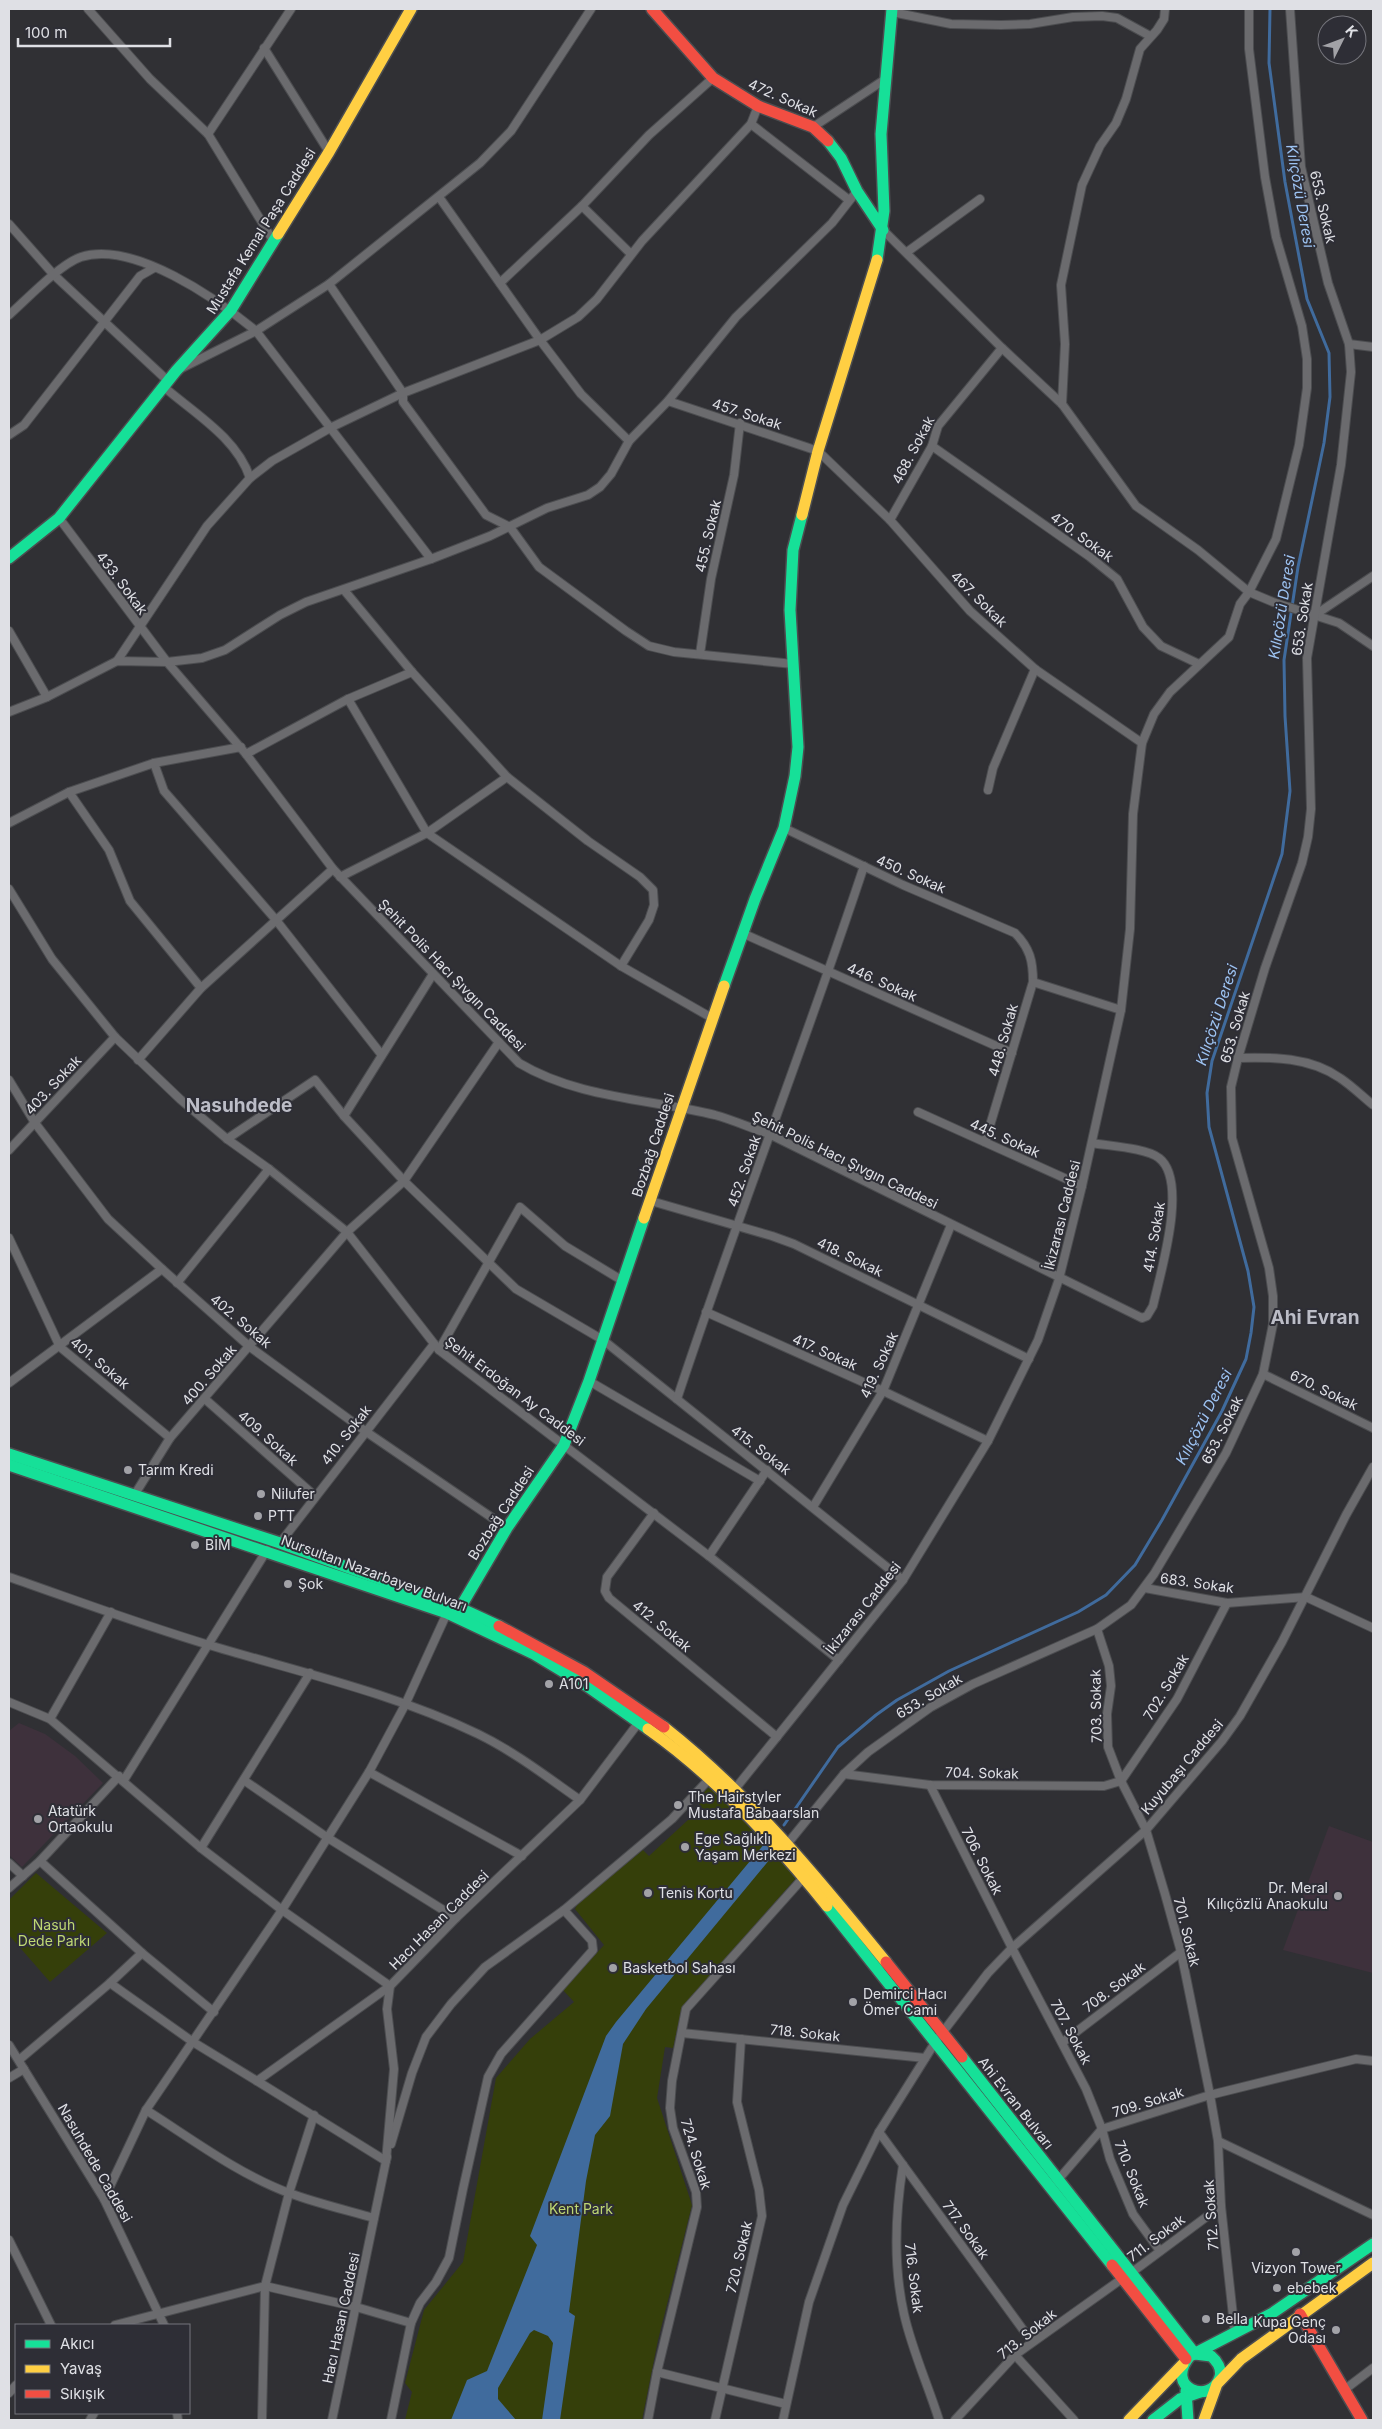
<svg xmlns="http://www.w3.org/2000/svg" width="1382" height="2429" font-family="Inter,sans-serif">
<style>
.education{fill:#3e313c}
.green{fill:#353f0a}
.water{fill:#406b9d}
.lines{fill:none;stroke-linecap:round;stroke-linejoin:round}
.stream{stroke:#406b9d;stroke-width:3}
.street-casing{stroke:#4c4d50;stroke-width:10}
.fast-casing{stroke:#4c4d50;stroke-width:14}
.slow-casing{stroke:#4c4d50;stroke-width:14}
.jam-casing{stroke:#4c4d50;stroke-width:14}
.street{stroke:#6b6b6e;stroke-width:8}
.fast{stroke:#16e098;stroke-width:11}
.slow{stroke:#ffcf43;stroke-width:11}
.jam{stroke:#f24e42;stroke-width:11}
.poi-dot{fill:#a2a2a7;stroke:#2e2e36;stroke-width:2}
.labels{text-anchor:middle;stroke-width:4;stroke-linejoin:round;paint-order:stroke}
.street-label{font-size:14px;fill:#dfe0e5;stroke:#2e2e36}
.poi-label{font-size:14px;fill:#dfe0e5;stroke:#2e2e36;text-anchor:start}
.park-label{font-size:14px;fill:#bfd873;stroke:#2e2e36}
.water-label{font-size:15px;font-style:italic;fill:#9dc3f2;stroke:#2e2e36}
.district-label{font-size:19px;font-weight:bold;fill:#bcbdc7;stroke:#2e2e36}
</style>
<rect width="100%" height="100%" fill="#303034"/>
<!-- education -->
<g class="education">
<path d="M19 1723 45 1734 75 1756 103 1783 22 1867 9 1855V1731Z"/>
<path d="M1329 1826 1373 1842V1973L1283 1950Z"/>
</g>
<!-- green -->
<g class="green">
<path d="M708 1788H711L798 1876 682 2008 673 2048 665 2047 657 2098 692 2205 658 2340 642 2420H405L412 2392 405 2383 424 2310 463 2262 496 2078 530 2039 574 2002 563 1990 604 1945 575 1909 578 1903 643 1850 649 1856 702 1807 696 1801Z"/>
<path d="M36 1873 107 1933 50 1982 9 1935V1900Z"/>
</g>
<!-- water -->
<path class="water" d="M765 1843 775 1853 646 2009 623 2044 610 2116 595 2135 586 2181 569 2312 575 2316 560 2420H542L553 2343 548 2336 534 2330 530 2333 498 2388V2399L516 2420H451L467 2380 487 2371 537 2245 530 2236 606 2036 616 2022Z"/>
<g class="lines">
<!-- stream -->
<path class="stream" d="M784 1825 838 1747 876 1715 897 1700 949 1671 1078 1612 1106 1595 1135 1565 1162 1520 1222 1411 1246 1359 1251 1333 1254 1307 1248 1271 1209 1127 1207 1093 1212 1061 1282 854 1290 791 1285 716 1284 660 1298 567 1324 443 1330 397 1329 353 1307 299 1285 182 1269 63 1270 9"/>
<!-- street casing -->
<g class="street-casing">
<g id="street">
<path d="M88 9 150 79 208 134 274 242"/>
<path d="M892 12 951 24 1001 25 1030 24 1073 17 1102 16 1117 18 1150 36"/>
<path d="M264 48 329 152"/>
<path d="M751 124 849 200"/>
<path d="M813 127 884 80"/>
<path d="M208 134 291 9"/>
<path d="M439 197 540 340 581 394 629 441"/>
<path d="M582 206 631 254"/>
<path d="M9 224 54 275 168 381"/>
<path d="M883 230 1002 348 1062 404 1136 506 1198 550 1249 592 1273 602 1339 623 1373 646"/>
<path d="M907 252 980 199"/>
<path d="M500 283 582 206 649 135 713 78"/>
<path d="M329 284 403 393V402L486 515 510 527 539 567 626 631 649 646 674 652 793 664"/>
<path d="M9 315C26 300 60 264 81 257 133 240 217 299 256 331L431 559"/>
<path d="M1349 344 1373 347"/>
<path d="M180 369 256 331 329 284 480 163 511 131 591 9"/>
<path d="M164 387C194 413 237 438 250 478"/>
<path d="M668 401 818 451 890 520 970 611 1035 669 1142 743"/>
<path d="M1062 404 1065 344 1061 285 1082 185 1100 146 1116 123 1126 99 1140 49 1157 30 1164 19 1165 9"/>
<path d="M9 435 24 425 140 276 154 268"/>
<path d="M932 446 1090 557 1117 579 1143 627 1161 646 1199 664"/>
<path d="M59 518 167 662 246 754 333 869 519 1063C577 1098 650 1099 715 1115 733 1120 751 1128 769 1134L1142 1318 1147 1316 1153 1306C1160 1274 1189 1181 1159 1158 1147 1148 1109 1146 1092 1143"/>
<path d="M890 520 932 446 938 426 1002 348"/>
<path d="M344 590 412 672 507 777 588 841 640 877 653 890 654 905 649 920 621 966"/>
<path d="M1315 615 1373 576"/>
<path d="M9 631 47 697"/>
<path d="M700 654 711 579 734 475 740 423"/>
<path d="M117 661 207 526 250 478 272 461 332 427 403 393 540 340 578 317 597 299 642 241 751 124 758 106"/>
<path d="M348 699 427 833 621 966 712 1018"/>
<path d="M9 712 47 697 117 661 167 662 202 658 225 650 280 615 306 602 431 559 490 536 547 508 588 495 600 487 611 474 629 441 668 401 736 317 832 223 857 191"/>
<path d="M246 754 348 699 412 672"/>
<path d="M154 763 164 791 276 920 381 1054"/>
<path d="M988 790 993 768 1035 669"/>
<path d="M69 792 109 850 130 901 201 988"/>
<path d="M9 823 69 792 154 763 241 747"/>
<path d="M784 828 903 885 1015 933C1030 948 1033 961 1033 982L985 1142"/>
<path d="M340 877 427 833 507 777"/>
<path d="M9 889 52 959 115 1037 181 1100 227 1139 269 1169 347 1232 439 1350 709 1556 839 1660"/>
<path d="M742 933 1012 1053"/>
<path d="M1033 982 1121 1010"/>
<path d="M1238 1058C1273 1057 1310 1057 1340 1078 1352 1086 1362 1096 1373 1105"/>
<path d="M138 1060 201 988 333 869"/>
<path d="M9 1080 35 1123 108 1219 162 1269 250 1347 365 1431 507 1528"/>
<path d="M918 1112 1082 1186"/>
<path d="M344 1116 433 974"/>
<path d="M227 1139 315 1080 344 1116 404 1181 516 1289 603 1340 903 1580"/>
<path d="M9 1150 115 1037"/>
<path d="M651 1201 772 1236 794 1244 1029 1359"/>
<path d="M9 1238 60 1347 170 1438"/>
<path d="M177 1283 269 1169"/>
<path d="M706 1312 883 1391 988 1441"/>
<path d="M439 1350 520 1207 565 1246 623 1281"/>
<path d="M1263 1374 1373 1428"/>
<path d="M589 1381 760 1481"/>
<path d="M9 1383 162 1269"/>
<path d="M205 1399 315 1496"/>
<path d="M677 1399C736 1220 805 1045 864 866"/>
<path d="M135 1494 170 1438 347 1232 404 1181 499 1042"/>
<path d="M813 1507 883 1391 951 1225"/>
<path d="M654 1513 607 1577 605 1591 609 1598 777 1737"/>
<path d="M280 1543 434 1344"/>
<path d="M709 1556 767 1470"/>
<path d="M9 1577C75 1600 142 1625 209 1645 299 1672 393 1693 478 1734 515 1752 547 1777 580 1800"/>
<path d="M1145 1588 1227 1603 1306 1597 1373 1628"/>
<path d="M1097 1629 1109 1666 1111 1686 1107 1714 1108 1747 1121 1781 1146 1830 1165 1894 1181 1952 1210 2095 1218 2141 1221 2206 1235 2334"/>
<path d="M9 1702 50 1719 201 1848 282 1910 390 1986 257 2081 193 2042 110 1983"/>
<path d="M50 1719 111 1612"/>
<path d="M369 1772 522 1856"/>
<path d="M844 1774 930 1785 1104 1786 1121 1781"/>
<path d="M124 1780 267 1550"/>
<path d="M245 1781 328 1838 456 1918"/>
<path d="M1121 1781 1177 1699 1227 1603"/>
<path d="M930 1785 1012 1948 1086 2089 1102 2129 1110 2159 1133 2214 1160 2251"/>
<path d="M735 1789 903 1580 988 1441 1038 1340 1059 1279 1082 1186 1121 1010 1130 929 1133 814 1142 743 1154 714 1170 692 1229 637 1240 604 1249 592 1276 539 1299 445 1307 388V359L1302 326 1276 237 1265 177 1249 49V9"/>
<path d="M788 1843 844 1774 868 1752 931 1707 973 1684 1097 1629 1131 1605 1154 1574 1226 1453 1263 1374 1273 1324V1296L1269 1268 1232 1138 1231 1087 1238 1058 1265 968 1302 863 1308 837 1311 809 1307 658 1341 465 1351 372 1349 344 1328 283 1301 167 1290 9"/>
<path d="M201 1848 310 1673"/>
<path d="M40 1861 142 1953 214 2012"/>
<path d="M9 1863 23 1876"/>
<path d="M9 1888 40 1861 119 1776"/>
<path d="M682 2033 925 2058"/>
<path d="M1063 2042 1181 1952"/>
<path d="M9 2045 104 2199 164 2325"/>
<path d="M19 2060 110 1983 142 1953"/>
<path d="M9 2078 24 2069"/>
<path d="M257 2081 386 2161 387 2157"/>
<path d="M146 2110C192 2139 238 2174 289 2193 316 2203 346 2210 374 2218"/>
<path d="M879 2132 1032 2342"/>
<path d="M1218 2141 1373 2215"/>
<path d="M391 2144 412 2073 426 2037 451 2004 485 1967 564 1910"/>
<path d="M903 2165C895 2215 893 2265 904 2314 912 2350 928 2385 939 2420"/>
<path d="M1057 2181 1102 2129 1210 2095 1356 2059 1373 2061"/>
<path d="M104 2199 146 2110 282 1910 369 1772 405 1705 447 1613"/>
<path d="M9 2240 51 2325"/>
<path d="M1131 2273 1221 2206"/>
<path d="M115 2325 265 2286 356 2307 411 2323"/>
<path d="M1015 2355 1074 2420"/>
<path d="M657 2372 786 2404"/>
<path d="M1344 2390 1373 2368"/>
<path d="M9 2393 16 2385"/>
<path d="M177 2413 178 2420"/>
<path d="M90 2420 94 2413"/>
<path d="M262 2420 265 2286 289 2193 314 2115"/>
<path d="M332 2420 386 2161 394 2069 387 2009 390 1986 456 1918 580 1800 639 1722"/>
<path d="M391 2420 411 2323 420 2303 436 2282 449 2258 463 2189 488 2077 501 2054 593 1950 592 1941 564 1910 672 1819 711 1777"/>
<path d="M648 2420 657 2372 697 2207 696 2192 673 2128 670 2108 672 2081 686 2009 804 1877"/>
<path d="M715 2420 762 2216 759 2190 737 2102 741 2039"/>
<path d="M783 2420 809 2302 843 2205 879 2132 936 2041 988 1973 1012 1948 1146 1830 1222 1741 1240 1716 1282 1642 1346 1515 1373 1467"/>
<path d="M955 2420 1015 2355 1123 2278"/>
</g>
</g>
<!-- fast casing -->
<g class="fast-casing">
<g id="fast">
<path d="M828 141 841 158 857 191 883 230"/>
<path d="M877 260 884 211 881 134 892 9"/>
<path d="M9 558 59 518 176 371 231 310 278 234"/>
<path d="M724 986 755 899 784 828 795 776 798 747 790 610 793 550 802 515"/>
<path d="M9 1454 280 1543 460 1608 499 1626"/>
<path d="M9 1465 447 1613 534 1654 587 1686 648 1729"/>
<path d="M460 1608 507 1528 564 1445 589 1381 644 1218"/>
<path d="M827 1906 1112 2265"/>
<path d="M962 2057 1195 2354"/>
<path d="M1195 2354 1211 2356C1217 2361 1222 2369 1220 2377 1211 2406 1163 2388 1190 2356L1271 2314 1373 2244"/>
<path d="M1186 2391 1188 2420"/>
<path d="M1153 2420 1180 2399 1200 2392"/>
</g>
</g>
<!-- slow casing -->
<g class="slow-casing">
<g id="slow">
<path d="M278 234 329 152 411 9"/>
<path d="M802 515 818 451 877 260"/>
<path d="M644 1218 724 986"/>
<path d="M664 1727C749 1794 818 1878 886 1962"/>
<path d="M648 1729C716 1777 775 1841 827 1906"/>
<path d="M1129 2420 1183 2364"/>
<path d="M1204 2420 1217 2384 1241 2359 1373 2263"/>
</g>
</g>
<!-- jam casing -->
<g class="jam-casing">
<g id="jam">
<path d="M652 9 713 78 758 106 813 127 828 141"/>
<path d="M499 1626 584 1672 664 1727"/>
<path d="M886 1962 962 2057"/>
<path d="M1112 2265 1186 2359"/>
<path d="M1300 2314 1362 2420"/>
</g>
</g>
<!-- street -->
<use href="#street" class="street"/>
<!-- fast -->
<use href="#fast" class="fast"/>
<!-- slow -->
<use href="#slow" class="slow"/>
<!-- jam -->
<use href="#jam" class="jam"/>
</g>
<!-- markers -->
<g class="poi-dot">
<circle cx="128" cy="1470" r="5"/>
<circle cx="261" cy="1494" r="5"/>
<circle cx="258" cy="1516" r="5"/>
<circle cx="195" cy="1545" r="5"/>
<circle cx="288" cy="1584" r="5"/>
<circle cx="549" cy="1684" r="5"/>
<circle cx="678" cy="1805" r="5"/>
<circle cx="38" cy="1819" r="5"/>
<circle cx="685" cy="1847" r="5"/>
<circle cx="648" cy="1893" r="5"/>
<circle cx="1338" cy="1896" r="5"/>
<circle cx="613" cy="1968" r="5"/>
<circle cx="853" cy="2002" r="5"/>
<circle cx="1296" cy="2252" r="5"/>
<circle cx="1277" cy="2288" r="5"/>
<circle cx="1206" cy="2319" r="5"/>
<circle cx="1336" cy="2330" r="5"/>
</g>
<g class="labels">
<!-- street labels -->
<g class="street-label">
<text transform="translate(783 98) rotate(24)" y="5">472. Sokak</text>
<text transform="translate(1323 207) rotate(77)" y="5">653. Sokak</text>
<text transform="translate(261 231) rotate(-58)" y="5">Mustafa Kemal Paşa Caddesi</text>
<text transform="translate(747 414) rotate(18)" y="5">457. Sokak</text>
<text transform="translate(913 450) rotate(-62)" y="5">468. Sokak</text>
<text transform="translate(708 536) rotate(-77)" y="5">455. Sokak</text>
<text transform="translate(1082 537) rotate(36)" y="5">470. Sokak</text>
<text transform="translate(122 583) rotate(53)" y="5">433. Sokak</text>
<text transform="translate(979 599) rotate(45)" y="5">467. Sokak</text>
<text transform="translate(1302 619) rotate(-81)" y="5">653. Sokak</text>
<text transform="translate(911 874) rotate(24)" y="5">450. Sokak</text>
<text transform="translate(452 975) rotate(46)" y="5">Şehit Polis Hacı Şıvgın Caddesi</text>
<text transform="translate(882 982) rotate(24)" y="5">446. Sokak</text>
<text transform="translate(1235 1027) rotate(-74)" y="5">653. Sokak</text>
<text transform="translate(1003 1040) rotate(-74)" y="5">448. Sokak</text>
<text transform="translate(53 1085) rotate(-47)" y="5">403. Sokak</text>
<text transform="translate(1005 1138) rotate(24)" y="5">445. Sokak</text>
<text transform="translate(653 1145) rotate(-72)" y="5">Bozbağ Caddesi</text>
<text transform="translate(845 1160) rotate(26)" y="5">Şehit Polis Hacı Şıvgın Caddesi</text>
<text transform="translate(744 1171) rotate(-71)" y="5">452. Sokak</text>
<text transform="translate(1062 1215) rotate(-76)" y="5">İkizarası Caddesi</text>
<text transform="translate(1154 1237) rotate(-80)" y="5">414. Sokak</text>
<text transform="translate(850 1257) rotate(26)" y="5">418. Sokak</text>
<text transform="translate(241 1321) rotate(40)" y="5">402. Sokak</text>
<text transform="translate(825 1352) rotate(24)" y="5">417. Sokak</text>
<text transform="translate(100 1363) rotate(40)" y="5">401. Sokak</text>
<text transform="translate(879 1365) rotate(-65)" y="5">419. Sokak</text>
<text transform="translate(209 1375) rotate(-49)" y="5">400. Sokak</text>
<text transform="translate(1324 1390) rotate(26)" y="5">670. Sokak</text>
<text transform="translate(515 1391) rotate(37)" y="5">Şehit Erdoğan Ay Caddesi</text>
<text transform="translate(1222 1430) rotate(-63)" y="5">653. Sokak</text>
<text transform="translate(346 1435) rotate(-52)" y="5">410. Sokak</text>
<text transform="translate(268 1438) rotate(42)" y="5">409. Sokak</text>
<text transform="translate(761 1450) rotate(38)" y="5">415. Sokak</text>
<text transform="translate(501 1513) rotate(-57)" y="5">Bozbağ Caddesi</text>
<text transform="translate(374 1573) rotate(20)" y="5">Nursultan Nazarbayev Bulvarı</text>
<text transform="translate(1197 1583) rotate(8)" y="5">683. Sokak</text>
<text transform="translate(863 1608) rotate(-52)" y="5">İkizarası Caddesi</text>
<text transform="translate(662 1626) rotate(40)" y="5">412. Sokak</text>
<text transform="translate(1166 1687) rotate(-59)" y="5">702. Sokak</text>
<text transform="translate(929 1696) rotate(-31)" y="5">653. Sokak</text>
<text transform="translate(1096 1706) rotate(-91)" y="5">703. Sokak</text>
<text transform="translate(1182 1767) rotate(-50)" y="5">Kuyubaşı Caddesi</text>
<text transform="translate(982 1773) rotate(1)" y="5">704. Sokak</text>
<text transform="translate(982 1861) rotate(63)" y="5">706. Sokak</text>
<text transform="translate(439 1920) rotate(-45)" y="5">Hacı Hasan Caddesi</text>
<text transform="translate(1187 1932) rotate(76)" y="5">701. Sokak</text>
<text transform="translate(1114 1987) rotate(-37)" y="5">708. Sokak</text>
<text transform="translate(1071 2032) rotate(62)" y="5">707. Sokak</text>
<text transform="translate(805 2033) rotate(6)" y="5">718. Sokak</text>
<text transform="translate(1148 2102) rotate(-17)" y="5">709. Sokak</text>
<text transform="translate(1016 2103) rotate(52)" y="5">Ahi Evran Bulvarı</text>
<text transform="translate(696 2154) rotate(73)" y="5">724. Sokak</text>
<text transform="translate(95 2163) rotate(60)" y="5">Nasuhdede Caddesi</text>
<text transform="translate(1132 2174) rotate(68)" y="5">710. Sokak</text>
<text transform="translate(1211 2215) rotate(-94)" y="5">712. Sokak</text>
<text transform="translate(966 2230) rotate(54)" y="5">717. Sokak</text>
<text transform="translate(1156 2238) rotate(-37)" y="5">711. Sokak</text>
<text transform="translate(739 2257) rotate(-77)" y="5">720. Sokak</text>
<text transform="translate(914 2278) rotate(83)" y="5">716. Sokak</text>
<text transform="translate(341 2318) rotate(-78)" y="5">Hacı Hasan Caddesi</text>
<text transform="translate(1027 2334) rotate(-39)" y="5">713. Sokak</text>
</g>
<!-- poi labels -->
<g class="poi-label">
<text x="138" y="1475">Tarım Kredi</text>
<text x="271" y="1499">Nilufer</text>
<text x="268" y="1521">PTT</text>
<text x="205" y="1550">BİM</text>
<text x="298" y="1589">Şok</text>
<text x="559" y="1689">A101</text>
<text x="688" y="1802">The Hairstyler<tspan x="688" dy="16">Mustafa Babaarslan</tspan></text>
<text x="48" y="1816">Atatürk<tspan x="48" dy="16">Ortaokulu</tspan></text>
<text x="695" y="1844">Ege Sağlıklı<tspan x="695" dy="16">Yaşam Merkezi</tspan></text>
<text x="1328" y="1893" text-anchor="end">Dr. Meral<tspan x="1328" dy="16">Kılıçözlü Anaokulu</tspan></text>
<text x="658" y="1898">Tenis Kortu</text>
<text x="623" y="1973">Basketbol Sahası</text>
<text x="863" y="1999">Demirci Hacı<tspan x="863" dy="16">Ömer Cami</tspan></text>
<text x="1296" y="2273" text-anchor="middle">Vizyon Tower</text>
<text x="1287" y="2293">ebebek</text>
<text x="1216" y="2324">Bella</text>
<text x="1326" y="2327" text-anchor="end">Kupa Genç<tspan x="1326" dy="16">Odası</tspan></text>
</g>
<!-- park labels -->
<g class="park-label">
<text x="54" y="1930">Nasuh<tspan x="54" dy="16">Dede Parkı</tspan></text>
<text x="581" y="2214">Kent Park</text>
</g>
<!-- water labels -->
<g class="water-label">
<text transform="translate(1300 196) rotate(80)" y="5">Kılıçözü Deresi</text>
<text transform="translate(1282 607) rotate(-81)" y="5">Kılıçözü Deresi</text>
<text transform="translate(1217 1015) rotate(-72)" y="5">Kılıçözü Deresi</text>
<text transform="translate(1204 1417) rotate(-63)" y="5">Kılıçözü Deresi</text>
</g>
<!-- district labels -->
<g class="district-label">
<text x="239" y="1112">Nasuhdede</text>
<text x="1315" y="1324">Ahi Evran</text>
</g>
</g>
<!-- border -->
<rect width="1382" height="2429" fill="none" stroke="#dfe0e5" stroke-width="20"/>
<!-- legend -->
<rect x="15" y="2324" width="175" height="90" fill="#2e2e36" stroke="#75757c"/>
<rect x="25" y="2340" width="25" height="8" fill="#16e098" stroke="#75757c"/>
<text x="60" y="2349" font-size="15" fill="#dfe0e5">Akıcı</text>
<rect x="25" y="2365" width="25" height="8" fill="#ffcf43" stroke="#75757c"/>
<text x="60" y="2374" font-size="15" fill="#dfe0e5">Yavaş</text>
<rect x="25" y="2390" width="25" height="8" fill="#f24e42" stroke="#75757c"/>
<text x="60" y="2399" font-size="15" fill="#dfe0e5">Sıkışık</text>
<!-- north arrow -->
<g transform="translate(1342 40) rotate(48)"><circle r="24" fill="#2e2e36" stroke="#75757c"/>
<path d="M0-4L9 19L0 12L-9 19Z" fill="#a2a2a7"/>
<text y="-8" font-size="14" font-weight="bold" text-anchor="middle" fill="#dfe0e5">K</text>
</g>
<!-- scale -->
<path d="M18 38v8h152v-8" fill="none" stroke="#dfe0e5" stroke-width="2.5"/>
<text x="25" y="38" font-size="15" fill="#dfe0e5" stroke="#2e2e36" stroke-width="4" paint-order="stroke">100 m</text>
</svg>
